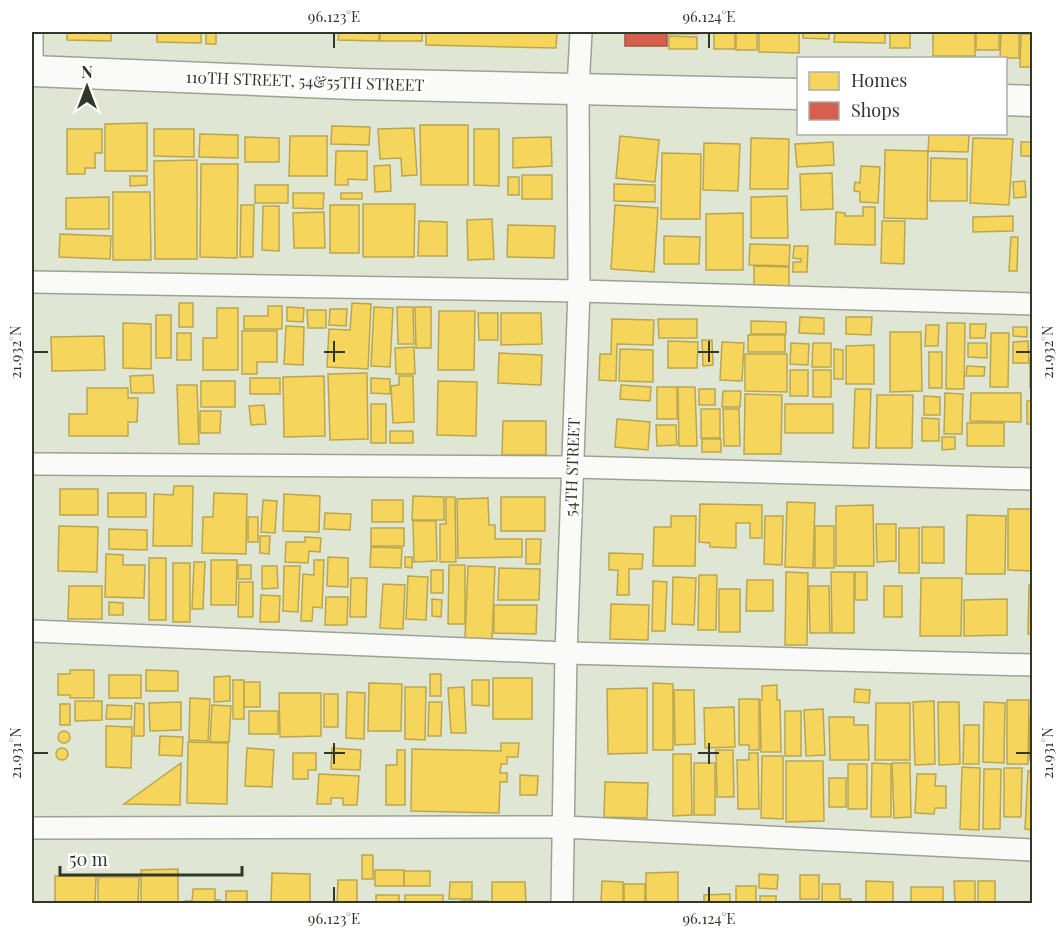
<svg xmlns="http://www.w3.org/2000/svg" width="1064" height="935" font-family="'Playfair Display',serif">
<style>
.homes{fill:#f6d55c;stroke:#bba64d;stroke-width:1.5}
.shops{fill:#d6604d;stroke:#a45442;stroke-width:1.5}
.lines{fill:none;stroke-linecap:round;stroke-linejoin:round}
.street-casing{stroke:#9ca294;stroke-width:24}
.secondary-casing{stroke:#9ca294;stroke-width:33}
.street{stroke:#fafbf9;stroke-width:21}
.secondary{stroke:#fafbf9;stroke-width:30}
.ticks{fill:none;stroke:#313729;stroke-width:2}
.labels{text-anchor:middle;stroke-width:6;stroke-linejoin:round;paint-order:stroke}
.street-label{font-size:16px;fill:#313729;stroke:#fff}
.neatline{fill:none;stroke:#313729;stroke-width:2}
.ticks-label{font-size:15px;text-anchor:middle;fill:#313729}
</style>
<rect width="100%" height="100%" fill="#dfe7d4"/>
<!-- homes -->
<g class="homes">
<path d="M67 32H111V41L67 40Z"/>
<path d="M157 32H201V43L157 42Z"/>
<path d="M339 32H379V41L338 40Z"/>
<rect x="380" y="32" width="42" height="9"/>
<path d="M426 32H557L556 48 426 45Z"/>
<rect x="669" y="32" width="29" height="2"/>
<rect x="714" y="32" width="21" height="17"/>
<rect x="736" y="32" width="21" height="18"/>
<path d="M759 32H799V53L759 52Z"/>
<path d="M803 32H829V39L803 38Z"/>
<path d="M835 32H885V43L834 42Z"/>
<rect x="890" y="32" width="20" height="16"/>
<rect x="933" y="32" width="42" height="24"/>
<rect x="976" y="32" width="23" height="18"/>
<path d="M1001 32H1019V58H1000Z"/>
<rect x="206" y="33" width="10" height="11"/>
<path d="M1021 34H1032V67H1020Z"/>
<path d="M669 36 697 37V49H669Z"/>
<path d="M147 123V171H105V124Z"/>
<path d="M420 125H468V185H421Z"/>
<path d="M332 126 370 127 369 145 331 144Z"/>
<path d="M414 128 417 175 402 176 401 158 380 159 378 129Z"/>
<path d="M67 129H102V153H95V168H85V174H67Z"/>
<path d="M154 129H194V157L154 156Z"/>
<path d="M474 129H499V186L474 185Z"/>
<path d="M200 134 238 135V158L199 157Z"/>
<path d="M929 134 969 135 968 152 928 151Z"/>
<path d="M290 136H327V176H289Z"/>
<path d="M620 136 659 140 655 182 616 178Z"/>
<path d="M245 137 279 138V162H245Z"/>
<path d="M551 137 552 166 513 168V138Z"/>
<path d="M751 138 789 139 788 189H750Z"/>
<path d="M973 138 1013 139 1009 205 970 203Z"/>
<path d="M833 142 834 165 797 167 795 144Z"/>
<rect x="1021" y="142" width="11" height="14"/>
<path d="M704 143 740 144 738 191 703 190Z"/>
<path d="M885 150 928 151 927 219 884 218Z"/>
<path d="M336 151H367V180L348 179V185H335Z"/>
<path d="M662 153 701 154 700 219H661Z"/>
<path d="M931 158 967 159V201H930Z"/>
<path d="M197 160V259H155L154 161Z"/>
<path d="M201 164H238L237 258 200 257Z"/>
<path d="M390 165 391 191 375 192 374 166Z"/>
<path d="M861 166 880 167 878 203 860 202V192L854 191 855 182 860 183Z"/>
<path d="M832 173 833 209 801 210 800 174Z"/>
<rect x="522" y="175" width="30" height="24"/>
<path d="M130 176H147V185L130 186Z"/>
<rect x="508" y="177" width="11" height="18"/>
<path d="M1025 181 1026 197 1014 198 1013 182Z"/>
<path d="M614 184 655 185V202L614 201Z"/>
<rect x="255" y="185" width="33" height="18"/>
<path d="M113 192H150L151 260H113Z"/>
<path d="M293 193H324L323 209 293 208Z"/>
<rect x="341" y="193" width="21" height="6"/>
<path d="M787 196 788 238H751V197Z"/>
<path d="M109 197V229H66V198Z"/>
<path d="M363 204H415L414 257H363Z"/>
<path d="M241 205H254L253 257H240Z"/>
<rect x="330" y="205" width="29" height="48"/>
<path d="M615 205 658 208 654 272 611 269Z"/>
<path d="M263 206H279V251L262 250Z"/>
<path d="M863 207H875V245L835 244 836 212 845 213V216H863Z"/>
<path d="M324 212 325 248H294L293 213Z"/>
<path d="M743 213V270H706V214Z"/>
<path d="M1013 216V231L973 232V217Z"/>
<path d="M492 219 494 259 468 260 467 220Z"/>
<path d="M419 221 447 222V256H418Z"/>
<path d="M882 221H905L904 264 881 263Z"/>
<path d="M508 225 555 226 554 258 507 257Z"/>
<path d="M60 234 111 236 110 259 59 257Z"/>
<path d="M664 236 700 237 699 264H664Z"/>
<path d="M1011 237H1018L1017 271H1009Z"/>
<path d="M750 244 790 245 789 266 749 265Z"/>
<path d="M794 246H808L807 272H793V262H801V259L793 258Z"/>
<path d="M754 266 789 267V286L754 285Z"/>
<rect x="179" y="303" width="14" height="24"/>
<path d="M352 303 371 304 368 369 327 367 329 329 350 330Z"/>
<path d="M268 306H282V329H244V316H268Z"/>
<path d="M287 307 304 308 303 322 287 321Z"/>
<path d="M374 307 393 308 390 367 371 366Z"/>
<path d="M397 307H413L414 344H398Z"/>
<path d="M415 307H431V348H416Z"/>
<path d="M217 308H238V370H203V338H217Z"/>
<path d="M330 309H347L346 326 329 325Z"/>
<path d="M307 310H326V328H308Z"/>
<path d="M439 311H475L474 370H438Z"/>
<path d="M478 313H498V340H479Z"/>
<path d="M501 313H541L542 344 501 345Z"/>
<rect x="156" y="315" width="15" height="43"/>
<path d="M800 317 824 318V334L799 333Z"/>
<path d="M846 317H872L871 335 846 334Z"/>
<path d="M612 319 654 320 653 345 617 344 616 381 599 380 600 354H611Z"/>
<path d="M658 319H697V338H659Z"/>
<path d="M751 321 786 322V334H751Z"/>
<path d="M123 323 151 324V369L123 368Z"/>
<path d="M947 323H965L964 389H946Z"/>
<path d="M970 324H986L985 338H970Z"/>
<path d="M926 325H939L938 346H925Z"/>
<path d="M286 326 304 327 303 365 284 364Z"/>
<path d="M1013 327H1027V337L1013 336Z"/>
<path d="M242 331H277V362H257V374H242Z"/>
<path d="M890 332H921L922 391 890 392Z"/>
<rect x="177" y="333" width="14" height="27"/>
<path d="M991 333H1009L1008 387H990Z"/>
<rect x="748" y="335" width="37" height="17"/>
<path d="M104 336 105 370 52 371 51 337Z"/>
<path d="M702 340H712L713 365 703 366Z"/>
<path d="M668 341 698 342 697 368H668Z"/>
<path d="M1028 341 1029 363H1013V342Z"/>
<path d="M722 342 744 343 742 381 720 380Z"/>
<path d="M791 343 809 344 808 365 790 364Z"/>
<path d="M813 343H831V367H812Z"/>
<path d="M968 343H987V358L968 357Z"/>
<path d="M874 345V384H846V346Z"/>
<path d="M414 347 415 374H396L395 348Z"/>
<path d="M620 349 653 350V382L619 381Z"/>
<path d="M834 349 843 350V379H834Z"/>
<rect x="929" y="352" width="13" height="36"/>
<path d="M499 353 542 355 541 385 498 383Z"/>
<path d="M745 354H787V392L745 391Z"/>
<rect x="1030" y="359" width="2" height="29"/>
<path d="M967 366 985 367 984 376H966Z"/>
<rect x="790" y="370" width="18" height="26"/>
<rect x="813" y="370" width="18" height="27"/>
<path d="M367 373 368 439 330 440 328 374Z"/>
<path d="M153 375 154 393H131L130 376Z"/>
<path d="M324 376 325 436 284 437 283 377Z"/>
<path d="M399 376H413L414 422 393 423 391 386 399 385Z"/>
<rect x="250" y="378" width="30" height="16"/>
<path d="M371 378 390 379V394L371 393Z"/>
<rect x="201" y="381" width="34" height="26"/>
<path d="M438 381 477 382 476 436 437 435Z"/>
<path d="M177 385H197L199 444H179Z"/>
<path d="M621 385 651 387 650 401 620 399Z"/>
<rect x="657" y="387" width="20" height="32"/>
<path d="M678 387H695L697 446H679Z"/>
<path d="M87 388H128V398H138L137 422H128V436H69V414H87Z"/>
<rect x="699" y="389" width="16" height="16"/>
<path d="M855 389H871L869 448H853Z"/>
<path d="M723 391H741L740 407H722Z"/>
<path d="M945 393 963 394 962 434H944Z"/>
<path d="M971 393H1021V422L970 421Z"/>
<path d="M745 394 782 395 781 454H744Z"/>
<path d="M877 395H913L912 448H876Z"/>
<path d="M924 396 940 397V415H924Z"/>
<rect x="1027" y="401" width="5" height="23"/>
<rect x="371" y="404" width="15" height="39"/>
<rect x="785" y="404" width="48" height="29"/>
<path d="M264 405 266 424 251 425 249 406Z"/>
<rect x="701" y="409" width="19" height="29"/>
<path d="M723 409H739L740 446H724Z"/>
<path d="M200 411H221L220 433H200Z"/>
<path d="M922 418 939 419V441H922Z"/>
<path d="M617 419 650 422 648 450 615 447Z"/>
<path d="M503 421H546V455H502Z"/>
<rect x="967" y="423" width="37" height="23"/>
<path d="M656 425H676L677 445 657 446Z"/>
<rect x="390" y="431" width="23" height="12"/>
<path d="M942 437H955V449L942 450Z"/>
<rect x="702" y="439" width="19" height="13"/>
<path d="M174 486H193L192 546H153L154 494 173 495Z"/>
<rect x="60" y="489" width="38" height="26"/>
<rect x="108" y="493" width="38" height="24"/>
<path d="M214 493 247 494 246 554 202 553 203 517H213Z"/>
<path d="M284 494 320 496 319 532 283 531Z"/>
<path d="M413 496 444 497V520H412Z"/>
<path d="M446 497H455L456 562H440V524H446Z"/>
<rect x="501" y="497" width="44" height="34"/>
<path d="M488 498 489 525H495V539H522V557L458 558 457 499Z"/>
<path d="M263 500 277 501 275 533 261 532Z"/>
<rect x="372" y="500" width="31" height="22"/>
<path d="M787 502 815 503 813 568 785 567Z"/>
<path d="M700 504 762 505V538H750V523H736V548L710 547V543L699 542Z"/>
<path d="M873 505 874 566H836V506Z"/>
<path d="M1008 509H1032V571L1008 570Z"/>
<path d="M325 513 351 514 350 530 324 529Z"/>
<path d="M967 515 1006 516 1005 574H966Z"/>
<path d="M671 516H696L695 566H653L654 527H671Z"/>
<path d="M765 516H783L782 565 764 564Z"/>
<rect x="248" y="517" width="10" height="25"/>
<path d="M413 521H436L437 561 414 562Z"/>
<path d="M876 524H896V561L877 562Z"/>
<path d="M59 526 98 527 97 572 58 571Z"/>
<rect x="815" y="526" width="19" height="42"/>
<rect x="922" y="527" width="22" height="36"/>
<rect x="371" y="528" width="33" height="18"/>
<rect x="899" y="528" width="20" height="45"/>
<path d="M109 529 147 530V550L109 549Z"/>
<path d="M260 536H270L269 554 260 553Z"/>
<path d="M305 537 321 538 320 552 309 551 308 563 285 562 286 542H305Z"/>
<path d="M526 539H541L540 564H526Z"/>
<path d="M371 547 402 548 401 568 370 567Z"/>
<path d="M609 553 643 554 642 569H629V595H617L618 570H609Z"/>
<path d="M106 554 123 555V565H145L144 598 105 597Z"/>
<path d="M328 557 348 558V587L327 586Z"/>
<path d="M405 557H412V568L405 567Z"/>
<rect x="149" y="558" width="17" height="62"/>
<path d="M211 560H237L236 605H211Z"/>
<path d="M314 560H324L322 608 313 607 312 621H301L303 574 314 575Z"/>
<path d="M194 562H205L203 609H192Z"/>
<rect x="173" y="563" width="17" height="59"/>
<rect x="238" y="565" width="13" height="14"/>
<path d="M449 565H465V624H448Z"/>
<path d="M262 566H277L278 588 262 589Z"/>
<path d="M284 566H300L298 612 283 611Z"/>
<path d="M468 566 495 567 492 640 465 639Z"/>
<path d="M499 568 540 569 539 600H498Z"/>
<rect x="431" y="570" width="12" height="23"/>
<path d="M786 572 808 573 807 645H785Z"/>
<path d="M831 572H854V633H832Z"/>
<rect x="855" y="572" width="12" height="28"/>
<path d="M699 575H717L716 630H698Z"/>
<path d="M408 576 428 577 426 620 406 619Z"/>
<path d="M673 577 696 578 694 625 672 624Z"/>
<path d="M351 578H367L366 617H350Z"/>
<path d="M921 578H962L961 636H920Z"/>
<path d="M747 580H773V611H746Z"/>
<path d="M653 581 667 582 665 631H652Z"/>
<path d="M239 582H253V617H238Z"/>
<path d="M383 584 405 585 403 629 380 628Z"/>
<path d="M1029 585H1032V634H1028Z"/>
<path d="M69 586H102V619H68Z"/>
<path d="M809 586H829L830 633H810Z"/>
<rect x="884" y="586" width="18" height="31"/>
<rect x="719" y="589" width="21" height="43"/>
<path d="M261 595 280 596 279 622H260Z"/>
<path d="M326 597H348L347 625H325Z"/>
<path d="M432 599 442 600 441 617 432 616Z"/>
<path d="M1007 599V635L964 636V600Z"/>
<path d="M109 602 123 603V615H109Z"/>
<path d="M611 604 649 605 648 640 610 639Z"/>
<path d="M494 605H537L536 634 494 633Z"/>
<path d="M70 670H94V698H70V695H58V674H70Z"/>
<path d="M146 670 178 671V691H146Z"/>
<rect x="430" y="674" width="11" height="22"/>
<rect x="109" y="675" width="32" height="23"/>
<path d="M230 676V701L214 702V677Z"/>
<rect x="493" y="678" width="39" height="41"/>
<rect x="233" y="680" width="11" height="39"/>
<path d="M472 680H489V706L472 705Z"/>
<rect x="244" y="682" width="16" height="25"/>
<path d="M369 683 402 684 401 731H368Z"/>
<path d="M653 683 673 684V750H653Z"/>
<path d="M777 685V700H780L781 752H761L760 700H762V686Z"/>
<path d="M405 687H426L425 740 405 739Z"/>
<path d="M464 687 466 733H451L448 688Z"/>
<path d="M647 688V753L608 754 607 689Z"/>
<path d="M855 689 870 690 869 703 854 702Z"/>
<path d="M674 690H694L695 744 675 745Z"/>
<path d="M347 692 365 693 364 739 346 738Z"/>
<path d="M279 693H321V736L280 737Z"/>
<rect x="324" y="694" width="14" height="33"/>
<path d="M190 698 210 699 208 741 189 740Z"/>
<path d="M739 699H759V750H749V745H739Z"/>
<path d="M1007 700H1029L1028 764H1007Z"/>
<path d="M75 701H102V720L75 721Z"/>
<path d="M934 701 935 764 915 765 913 702Z"/>
<path d="M181 702V730L150 731 149 703Z"/>
<path d="M429 702H442L441 736H428Z"/>
<path d="M938 702H959L960 764 939 765Z"/>
<path d="M984 702 1005 703 1004 763 983 762Z"/>
<path d="M135 703 144 704V736H134Z"/>
<path d="M876 703H910V760H875Z"/>
<rect x="60" y="704" width="10" height="21"/>
<path d="M107 705 132 706 131 719H106Z"/>
<path d="M212 705 231 706 229 742H210Z"/>
<path d="M734 707 735 747 705 748 704 708Z"/>
<path d="M823 709 825 755 806 756 804 710Z"/>
<rect x="249" y="711" width="29" height="23"/>
<rect x="785" y="711" width="16" height="45"/>
<path d="M829 717H854V725H868L869 760H830Z"/>
<path d="M1030 717H1032V760H1029Z"/>
<path d="M964 725H979V764H963Z"/>
<path d="M106 726 132 727 131 768 106 767Z"/>
<circle cx="64" cy="737" r="6"/>
<path d="M160 736 183 737 182 756 159 755Z"/>
<path d="M188 742 228 743 227 804 187 803Z"/>
<path d="M501 743H519L518 757H507V764H501L500 773H507V782H500L499 813 411 811 412 749 501 751Z"/>
<circle cx="62" cy="754" r="6"/>
<path d="M247 748 274 750 272 787 245 786Z"/>
<path d="M332 748 361 750 360 770 331 769Z"/>
<path d="M397 750H405V805H386V765H397Z"/>
<path d="M716 750H733L734 797H717Z"/>
<path d="M293 753H316V770H308V779H293Z"/>
<path d="M749 753H758L759 809H738L737 760H749Z"/>
<path d="M673 754H691L692 815 673 816Z"/>
<path d="M762 756H783V819L761 818Z"/>
<path d="M786 761H823L824 821 786 822Z"/>
<path d="M181 763 180 805 124 804Z"/>
<rect x="694" y="763" width="21" height="52"/>
<path d="M872 763 891 764V817H871Z"/>
<path d="M892 763H910L911 817 894 818Z"/>
<rect x="848" y="764" width="19" height="45"/>
<path d="M962 767 980 768 979 830 960 829Z"/>
<path d="M1004 768H1022L1021 817H1004Z"/>
<path d="M984 769H1001L1000 829H983Z"/>
<path d="M1028 771H1032V830L1025 829Z"/>
<path d="M319 774 359 776 357 805H343V798H331V804H317Z"/>
<path d="M917 774H936L935 786H946V808H935L934 814 915 813Z"/>
<path d="M520 775 538 776 537 795H520Z"/>
<rect x="829" y="778" width="17" height="29"/>
<path d="M605 782 648 783 647 818 604 817Z"/>
<rect x="362" y="855" width="11" height="24"/>
<path d="M178 869V904H141V870Z"/>
<rect x="375" y="870" width="29" height="16"/>
<rect x="404" y="871" width="26" height="15"/>
<path d="M678 872V902L646 903V873Z"/>
<path d="M272 873 310 874V904H271Z"/>
<path d="M759 874 778 875 777 889 759 888Z"/>
<rect x="800" y="875" width="19" height="24"/>
<path d="M55 876H96L95 904H55Z"/>
<path d="M98 877H139L138 904H98Z"/>
<path d="M338 880H357V904H337Z"/>
<path d="M602 881 623 882V904H601Z"/>
<path d="M866 881 893 882V904H866Z"/>
<path d="M954 881H975V904H955Z"/>
<rect x="978" y="881" width="17" height="23"/>
<path d="M450 882H472V899H449Z"/>
<path d="M492 882H525L526 904H492Z"/>
<rect x="624" y="884" width="21" height="20"/>
<path d="M822 884H840V899H851V904H822Z"/>
<rect x="736" y="886" width="20" height="18"/>
<rect x="911" y="887" width="32" height="17"/>
<path d="M193 889H215V900H220V904H185V901H192Z"/>
<rect x="226" y="891" width="21" height="13"/>
<path d="M730 894V904H704V895Z"/>
<rect x="376" y="895" width="23" height="9"/>
<rect x="405" y="895" width="38" height="9"/>
<rect x="760" y="896" width="16" height="8"/>
<rect x="461" y="901" width="27" height="3"/>
</g>
<!-- shops -->
<rect class="shops" x="625" y="32" width="42" height="14"/>
<g class="lines">
<!-- street casing -->
<g class="street-casing">
<g id="street">
<path d="M32 70V32"/>
<path d="M32 282 579 291 1032 304"/>
<path d="M32 464 572 467 1032 479"/>
<path d="M32 631 566 653 1032 665"/>
<path d="M32 828 564 827 1032 850"/>
<path d="M562 904 566 653 579 291 578 88 581 32"/>
</g>
</g>
<!-- secondary casing -->
<g class="secondary-casing">
<g id="secondary">
<path d="M32 71 354 84 798 94"/>
<path d="M1006 100 1032 101"/>
</g>
</g>
<!-- street -->
<use href="#street" class="street"/>
<!-- secondary -->
<use href="#secondary" class="secondary"/>
</g>
<!-- ticks -->
<path class="ticks" d="M334 33V48M709 33V48M334 341V362M709 341V362M33 352H48M324 352H345M698 352H719M1016 352H1031M334 743V764M709 743V764M33 753H48M324 753H345M698 753H719M1016 753H1031M334 887V902M709 887V902"/>
<g class="labels">
<!-- street labels -->
<g class="street-label">
<text transform="translate(305 81) rotate(2)" y="6">110TH STREET, 54&amp;55TH STREET</text>
<text transform="translate(572 467) rotate(-88)" y="6">54TH STREET</text>
</g>
</g>
<!-- border -->
<rect width="1064" height="935" fill="none" stroke="#ffffff" stroke-width="66"/>
<!-- legend -->
<rect x="797" y="57" width="210" height="78" fill="#ffffff" stroke="#adafa9" stroke-width="1.5"/>
<rect x="809" y="72" width="30" height="18" fill="#f6d55c" stroke="#adafa9" stroke-width="1.5"/>
<text x="851" y="87" font-size="18" fill="#313729">Homes</text>
<rect x="809" y="102" width="30" height="18" fill="#d6604d" stroke="#adafa9" stroke-width="1.5"/>
<text x="851" y="117" font-size="18" fill="#313729">Shops</text>
<!-- north arrow -->
<g transform="translate(87 87)" stroke="#ffffff" stroke-width="4.5" paint-order="stroke">
<path d="M0-4.5L10 22L0 15L-10 22Z" fill="#313729"/>
<text y="-9" font-size="16" font-weight="bold" text-anchor="middle" fill="#313729">N</text>
</g>
<!-- scale -->
<path d="M60 866v9h182v-9" fill="none" stroke="#313729" stroke-width="3"/>
<text x="69" y="866" font-size="18" fill="#313729" stroke="#ffffff" stroke-width="4.5" paint-order="stroke">50 m</text>
<rect x="33" y="33" width="998" height="869" class="neatline"/>
<g class="ticks-label">
<text x="334" y="22">96.123°E</text>
<text x="709" y="22">96.124°E</text>
<text transform="translate(16 352) rotate(-90)" y="5">21.932°N</text>
<text transform="translate(1048 352) rotate(-90)" y="5">21.932°N</text>
<text transform="translate(16 753) rotate(-90)" y="5">21.931°N</text>
<text transform="translate(1048 753) rotate(-90)" y="5">21.931°N</text>
<text x="334" y="924">96.123°E</text>
<text x="709" y="924">96.124°E</text>
</g>
</svg>
